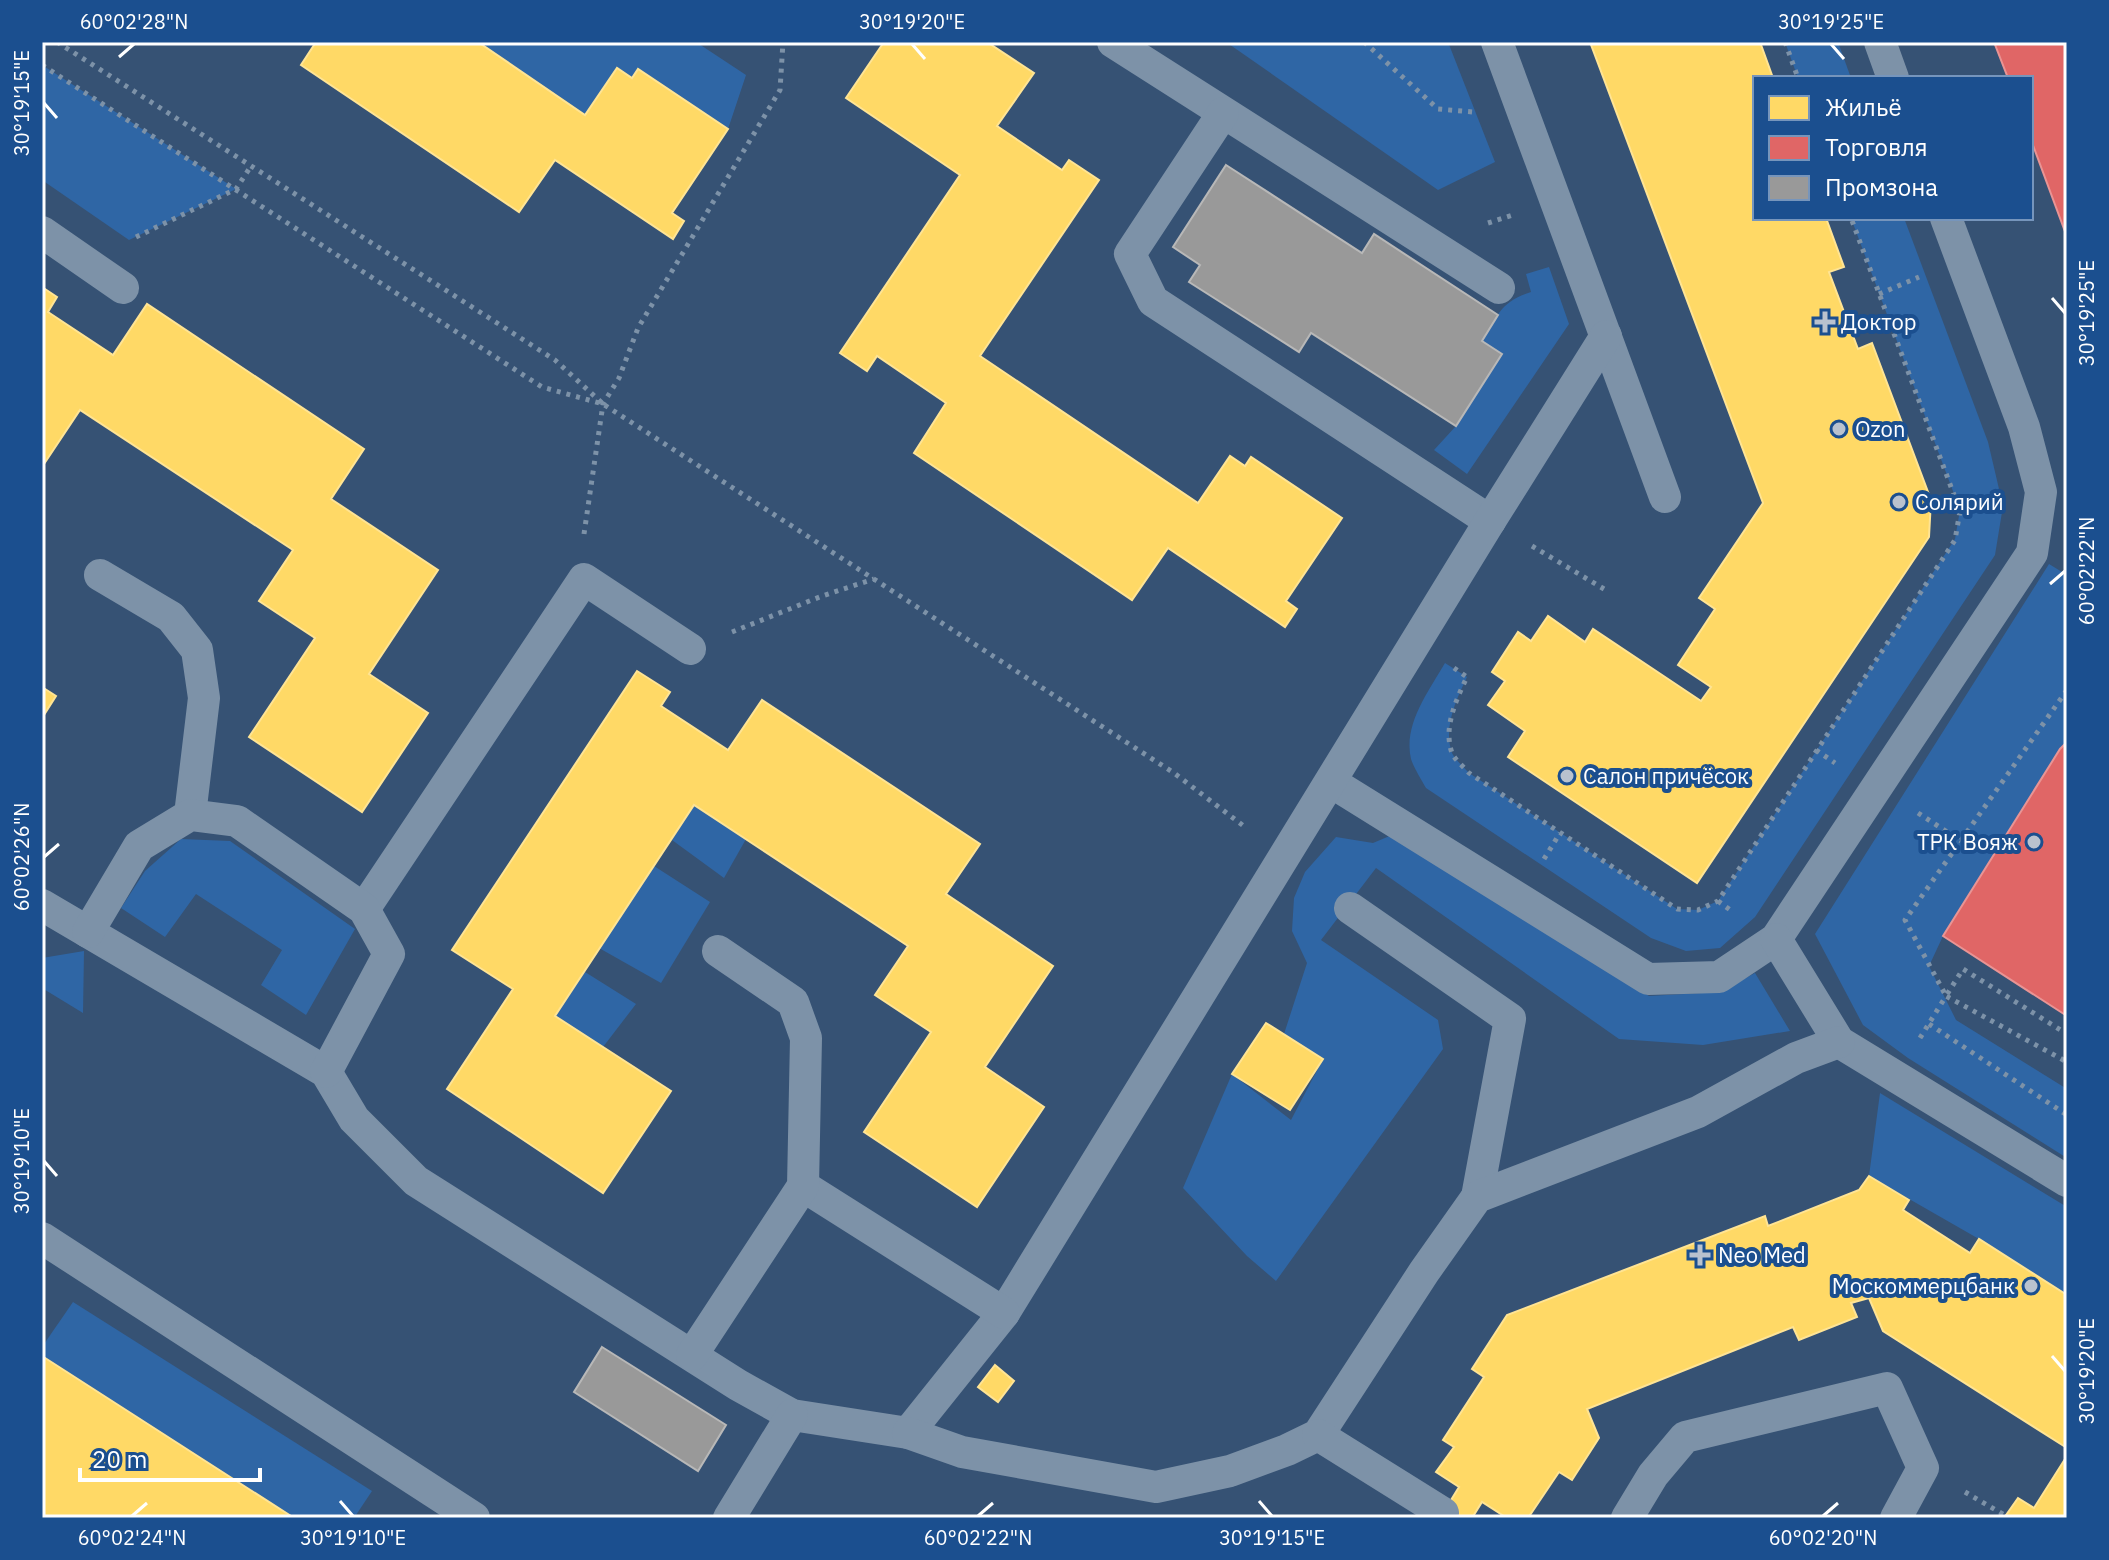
<svg xmlns="http://www.w3.org/2000/svg" width="2109" height="1560" font-family="'IBM Plex Sans',sans-serif">
<style>
.green{fill:#2f66a5}
.homes{fill:#ffd966;stroke:#ffe494;stroke-width:2}
.shops{fill:#e06666;stroke:#e99494;stroke-width:2}
.industry{fill:#999;stroke:#b8b8b8;stroke-width:2}
.lines{fill:none;stroke-linecap:round;stroke-linejoin:round}
.path{stroke:#7d92a8;stroke-width:5;stroke-dasharray:4 6;stroke-linecap:butt}
.lane{stroke:#7d92a8;stroke-width:32}
.ticks{fill:none;stroke:#fff;stroke-width:3}
.poi-dot{fill:#b9c2ce;stroke:#1b4f8f;stroke-width:3}
.labels{text-anchor:middle;stroke-width:8;stroke-linejoin:round;paint-order:stroke}
.poi-label{font-size:22px;fill:#fff;stroke:#1b4f8f;text-anchor:start}
.neatline{fill:none;stroke:#fff;stroke-width:3}
.ticks-label{font-size:20px;text-anchor:middle;fill:#fff}
</style>
<rect width="100%" height="100%" fill="#365274"/>
<!-- green -->
<g class="green">
<path d="M477 42H696L746 75 728 129 638 69 632 78 617 68 585 115Z"/>
<path d="M1226 42H1448L1495 162 1438 190Z"/>
<path d="M1785 42H1838L1851 78H1798Z"/>
<path d="M42 65 236 189 129 240 42 180Z"/>
<path d="M1851 218H1904L1988 442 2003 506 1995 555 1755 917 1720 948 1686 951 1651 938 1426 788C1421 779 1414 768 1411 759 1403 724 1429 691 1445 663L1467 677C1456 700 1443 728 1452 753 1455 760 1464 767 1469 773L1677 909 1698 910 1718 901 1955 539 1960 510Z"/>
<path d="M1549 267 1569 324 1467 474 1434 450 1456 426 1502 354 1482 341C1499 314 1500 302 1531 292L1526 274Z"/>
<path d="M2049 564 2067 575V742L1943 936 1929 966 1956 1020 2067 1089V1158L1908 1058 1863 1025 1815 934Z"/>
<path d="M694 805 746 839 724 878 672 840Z"/>
<path d="M1392 835 1649 996 1720 992 1755 973 1790 1031 1703 1045 1619 1039 1376 868 1321 940 1438 1020 1443 1049 1276 1281 1247 1256 1183 1188 1232 1074 1291 1120 1323 1059 1284 1034 1307 963 1292 931 1294 898 1305 872 1336 837 1373 843Z"/>
<path d="M181 839 230 841 355 929 306 1015 261 985 282 950 196 894 165 937 121 908 145 871Z"/>
<path d="M654 866 710 902 661 983 599 948Z"/>
<path d="M84 951 83 1013 42 988V958Z"/>
<path d="M585 972 636 1004 603 1047 555 1016Z"/>
<path d="M1880 1093 2067 1207V1295L1979 1239 1869 1176Z"/>
<path d="M73 1302 372 1491 354 1518H294L42 1356V1347Z"/>
</g>
<!-- homes -->
<g class="homes">
<path d="M316 42H478L585 115 617 68 632 78 638 69 728 129 672 213 684 221 673 239 555 160 519 212 301 65Z"/>
<path d="M884 42H987L1034 73 997 126 1062 170 1069 160 1099 180 980 356 1198 503 1230 456 1245 466 1251 457 1342 518 1286 601 1297 609 1285 627 1168 548 1132 600 914 453 946 403 877 356 867 371 840 353 960 175 846 98Z"/>
<path d="M1590 42H1760L1773 78H1755V218H1826L1844 267 1829 272 1858 349 1872 343 1931 500 1929 537 1697 883 1508 757 1525 731 1488 705 1505 681 1492 672 1518 632 1531 641 1548 616 1585 642 1593 629 1701 701 1711 687 1678 665 1715 609 1699 598 1763 503Z"/>
<path d="M42 287 57 297 48 312 113 355 147 304 364 449 331 499 438 570 369 674 428 713 362 812 249 737 315 638 259 601 293 550 80 410 42 467Z"/>
<path d="M637 671 670 692 661 706 728 750 762 700 980 844 946 894 1053 966 985 1067 1044 1107 977 1207 864 1132 931 1032 875 995 908 946 694 805 555 1016 671 1091 603 1193 447 1089 513 989 452 950Z"/>
<path d="M42 687 56 696 42 718Z"/>
<path d="M1266 1023 1323 1059 1290 1110 1232 1074Z"/>
<path d="M1869 1176 1909 1200 1903 1210 1970 1253 1979 1239 2067 1295V1448L1883 1331 1869 1298 1851 1303 1857 1317 1799 1340 1793 1327 1587 1409 1599 1438 1572 1480 1559 1472 1528 1518H1507L1482 1502 1472 1518H1440L1459 1487 1436 1472 1454 1447 1443 1440 1484 1377 1472 1369 1507 1315 1765 1216 1768 1226 1859 1190Z"/>
<path d="M42 1356 294 1518H42Z"/>
<path d="M995 1365 1014 1381 998 1402 978 1387Z"/>
<path d="M2067 1456V1518H2004L2018 1498 2034 1508Z"/>
</g>
<!-- shops -->
<g class="shops">
<path d="M1994 42H2067V237L2031 140V78H2008Z"/>
<path d="M2067 742V1016L1943 936 2060 749Z"/>
</g>
<!-- industry -->
<g class="industry">
<path d="M1226 165 1362 253 1374 234 1498 315 1482 341 1502 354 1456 426 1311 333 1299 352 1189 282 1200 265 1173 247Z"/>
<path d="M602 1347 726 1425 698 1471 574 1392Z"/>
</g>
<g class="lines">
<!-- path -->
<g class="path">
<path d="M57 42 555 360 602 403"/>
<path d="M1364 42 1438 109 1473 112"/>
<path d="M1785 42 1798 78"/>
<path d="M42 65 542 387 603 404 1174 773 1245 827"/>
<path d="M1488 223 1513 215"/>
<path d="M136 237 236 189 251 166"/>
<path d="M1879 294 1919 277"/>
<path d="M584 534 603 404 619 378 638 328 780 90 783 42"/>
<path d="M1532 546 1604 589"/>
<path d="M732 632 822 596 874 579"/>
<path d="M1454 668 1467 677C1456 700 1443 728 1452 753 1455 760 1464 767 1469 773L1677 909 1698 910 1718 901 1955 540 1960 511 1851 218"/>
<path d="M2067 690 1905 920 1946 996 1963 969 2067 1034"/>
<path d="M1816 750 1835 763"/>
<path d="M1918 813 1961 841"/>
<path d="M1544 859 1560 833"/>
<path d="M1718 901 1733 912"/>
<path d="M1929 1024 2067 1115"/>
<path d="M1920 1038 1946 996 2067 1062"/>
<path d="M1965 1492 2006 1516"/>
</g>
<!-- lane -->
<g class="lane">
<path d="M1113 42 1499 288"/>
<path d="M1497 42 1665 497"/>
<path d="M1880 42 1893 78"/>
<path d="M1223 113 1130 254 1153 301 1490 521"/>
<path d="M42 232 123 288"/>
<path d="M100 575 171 617 197 650 204 698 190 815"/>
<path d="M1331 782 1648 979 1719 977 1776 939 2032 553 2041 492 2024 427 1946 218"/>
<path d="M42 905 326 1072 354 1119 416 1181 738 1385 792 1415 908 1433 1004 1313 1490 521 1606 336"/>
<path d="M1350 908 1510 1019 1477 1197"/>
<path d="M364 909 584 579 690 649"/>
<path d="M88 932 139 846 190 815 237 821 364 909 389 954 326 1072"/>
<path d="M1776 939 1839 1042 2067 1181"/>
<path d="M803 1186 1004 1313"/>
<path d="M42 1238 474 1518"/>
<path d="M692 1355 803 1186 806 1038 793 1002 718 951"/>
<path d="M908 1433 962 1452 1156 1487 1230 1471 1287 1450 1318 1435 1424 1272 1477 1197 1698 1112 1796 1058 1839 1042"/>
<path d="M1318 1435 1443 1513"/>
<path d="M729 1518 792 1415"/>
<path d="M1627 1518 1653 1475 1685 1437 1887 1388 1923 1468 1896 1518"/>
</g>
</g>
<!-- ticks -->
<path class="ticks" d="M912 44 925 59M1831 44 1844 59M119 57 134 44M44 103 57 118M2052 298 2065 313M2050 584 2065 571M44 857 59 844M44 1161 57 1176M2052 1356 2065 1371M340 1501 353 1516M1259 1501 1272 1516M132 1516 147 1503M978 1516 993 1503M1823 1516 1838 1503"/>
<!-- markers -->
<g class="poi-dot">
<path d="M1821 310h8v8h8v8h-8v8h-8v-8h-8v-8h8z"/>
<circle cx="1839" cy="429" r="8"/>
<circle cx="1899" cy="502" r="8"/>
<circle cx="1567" cy="776" r="8"/>
<circle cx="2034" cy="842" r="8"/>
<path d="M1696 1243h8v8h8v8h-8v8h-8v-8h-8v-8h8z"/>
<circle cx="2031" cy="1286" r="8"/>
</g>
<g class="labels">
<!-- poi labels -->
<g class="poi-label">
<text x="1841" y="330">Доктор</text>
<text x="1855" y="437">Ozon</text>
<text x="1915" y="510">Солярий</text>
<text x="1583" y="784">Салон причёсок</text>
<text x="2018" y="850" text-anchor="end">ТРК Вояж</text>
<text x="1718" y="1263">Neo Med</text>
<text x="2015" y="1294" text-anchor="end">Москоммерцбанк</text>
</g>
</g>
<!-- border -->
<rect width="2109" height="1560" fill="none" stroke="#1b4f8f" stroke-width="88"/>
<!-- legend -->
<rect x="1753" y="76" width="280" height="144" fill="#1b4f8f" stroke="#7695bc" stroke-width="2"/>
<rect x="1769" y="96" width="40" height="24" fill="#ffd966" stroke="#7695bc" stroke-width="2"/>
<text x="1825" y="116" font-size="24" fill="#ffffff">Жильё</text>
<rect x="1769" y="136" width="40" height="24" fill="#e06666" stroke="#7695bc" stroke-width="2"/>
<text x="1825" y="156" font-size="24" fill="#ffffff">Торговля</text>
<rect x="1769" y="176" width="40" height="24" fill="#999999" stroke="#7695bc" stroke-width="2"/>
<text x="1825" y="196" font-size="24" fill="#ffffff">Промзона</text>
<!-- scale -->
<path d="M80 1468v12h180v-12" fill="none" stroke="#ffffff" stroke-width="4"/>
<text x="92" y="1468" font-size="24" fill="#ffffff" stroke="#1b4f8f" stroke-width="6" paint-order="stroke">20 m</text>
<rect x="44" y="44" width="2021" height="1472" class="neatline"/>
<g class="ticks-label">
<text x="134" y="29">60°02'28"N</text>
<text x="912" y="29">30°19'20"E</text>
<text x="1831" y="29">30°19'25"E</text>
<text transform="translate(22 103) rotate(-90)" y="7">30°19'15"E</text>
<text transform="translate(2087 313) rotate(-90)" y="7">30°19'25"E</text>
<text transform="translate(2087 571) rotate(-90)" y="7">60°02'22"N</text>
<text transform="translate(22 857) rotate(-90)" y="7">60°02'26"N</text>
<text transform="translate(22 1161) rotate(-90)" y="7">30°19'10"E</text>
<text transform="translate(2087 1371) rotate(-90)" y="7">30°19'20"E</text>
<text x="132" y="1545">60°02'24"N</text>
<text x="353" y="1545">30°19'10"E</text>
<text x="978" y="1545">60°02'22"N</text>
<text x="1272" y="1545">30°19'15"E</text>
<text x="1823" y="1545">60°02'20"N</text>
</g>
</svg>
